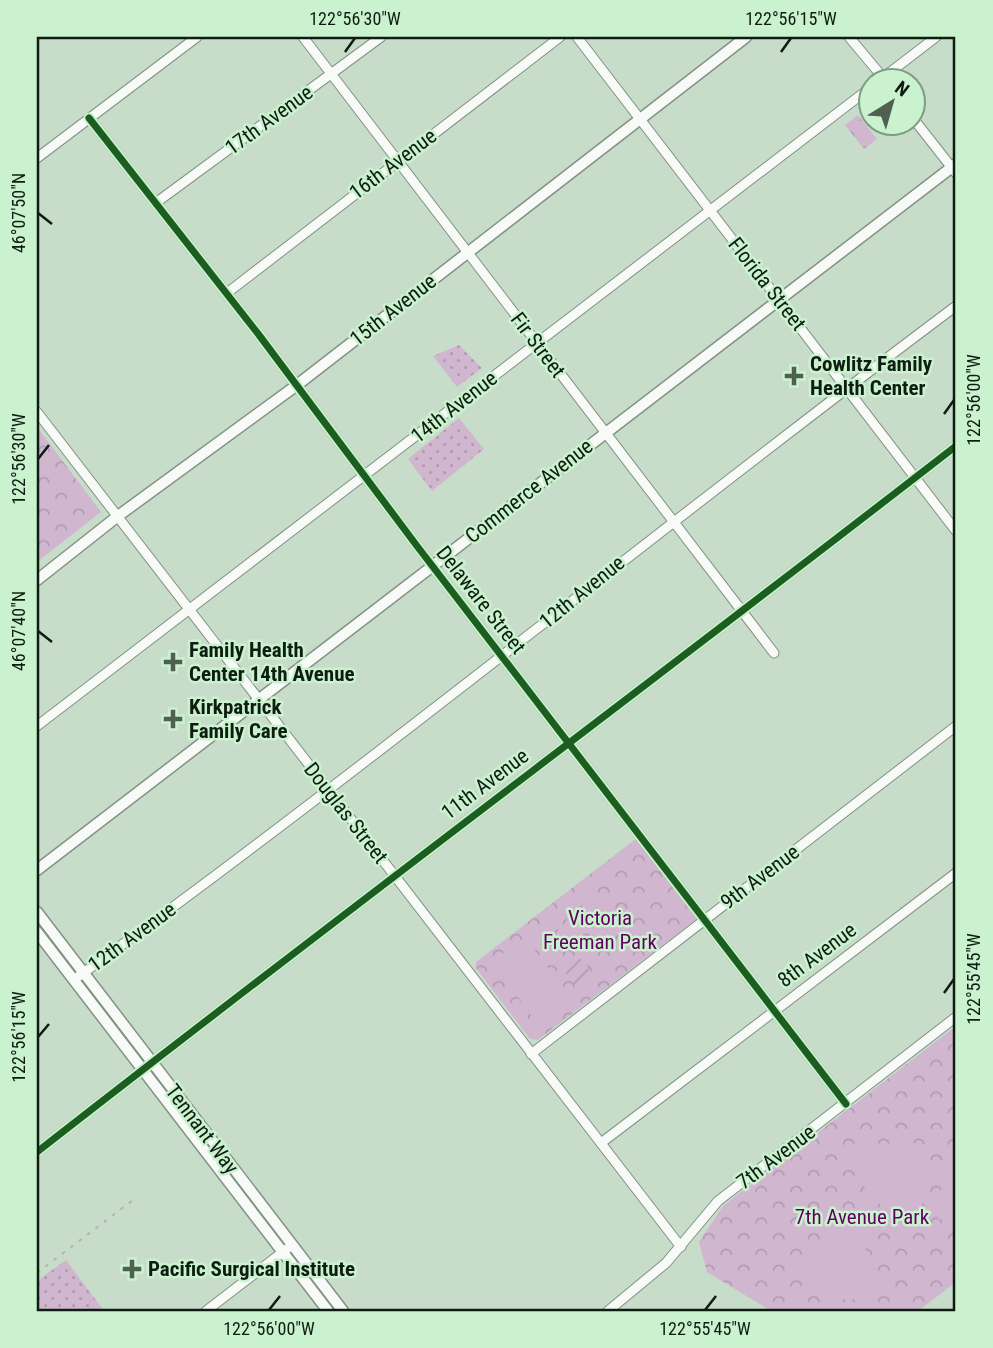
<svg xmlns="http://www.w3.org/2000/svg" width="993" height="1348" font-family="'Roboto Condensed',sans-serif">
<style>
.grass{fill:url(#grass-dots)}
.park{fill:url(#park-crowns)}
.garden{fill:url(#garden-furrows)}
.pitch{fill:#d1b6d0}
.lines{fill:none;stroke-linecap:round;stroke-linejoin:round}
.minor-casing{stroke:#829284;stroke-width:11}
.major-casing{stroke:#829284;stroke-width:13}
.minor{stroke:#f7faf7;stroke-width:9}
.major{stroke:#f7faf7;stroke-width:10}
.rail{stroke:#afb4b0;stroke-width:2;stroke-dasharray:3.5 7;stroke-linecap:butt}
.cycleway-casing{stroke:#cbf2cf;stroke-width:11}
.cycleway{stroke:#1b5e20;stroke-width:7}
.ticks{fill:none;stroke:#0e1d11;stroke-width:2.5}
.poi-dot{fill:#4f6051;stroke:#cbf2cf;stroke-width:2.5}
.labels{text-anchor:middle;stroke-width:5;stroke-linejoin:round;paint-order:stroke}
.street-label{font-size:21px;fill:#0e1d11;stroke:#cbf2cf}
.poi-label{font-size:21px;font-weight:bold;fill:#0e1d11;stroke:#cbf2cf;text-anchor:start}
.park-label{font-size:21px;fill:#5f015f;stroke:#cbf2cf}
.neatline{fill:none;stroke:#0e1d11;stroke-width:2.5}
.ticks-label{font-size:18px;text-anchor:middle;fill:#0e1d11}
</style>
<defs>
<pattern id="grass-dots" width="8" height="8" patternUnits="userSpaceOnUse" patternTransform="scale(1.75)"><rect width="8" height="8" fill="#d1b6d0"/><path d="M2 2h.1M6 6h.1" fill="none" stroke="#b29cb2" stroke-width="1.8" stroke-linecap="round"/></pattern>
<pattern id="park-crowns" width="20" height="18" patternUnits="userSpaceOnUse" patternTransform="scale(1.75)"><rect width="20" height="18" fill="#d1b6d0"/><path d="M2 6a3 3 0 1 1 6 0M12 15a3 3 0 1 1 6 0" fill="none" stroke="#b29cb2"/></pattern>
<pattern id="garden-furrows" width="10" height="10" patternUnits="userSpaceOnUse" patternTransform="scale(1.75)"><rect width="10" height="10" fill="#d1b6d0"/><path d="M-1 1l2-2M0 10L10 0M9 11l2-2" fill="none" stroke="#b29cb2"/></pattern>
</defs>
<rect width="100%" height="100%" fill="#c7dcc9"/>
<!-- grass -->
<g class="grass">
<path d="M459 345 482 368 457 387 433 356Z"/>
<path d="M459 418 484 449 432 491 408 459Z"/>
<path d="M66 1260 104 1311H37V1281Z"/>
</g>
<!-- park -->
<g class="park">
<path d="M858 115 877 139 864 149 845 125Z"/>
<path d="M37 427 101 512 37 562Z"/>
<path d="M637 838 698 918 538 1040 530 1039 476 968V962Z"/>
<path d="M956 1026V1282L918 1311H771L707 1272 699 1242 723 1206Z"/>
</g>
<!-- garden -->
<g class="garden">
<path d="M553 923 567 941 551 953 537 935Z"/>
<path d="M578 955 593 974 576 987 562 968Z"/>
</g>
<!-- pitch -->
<g class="pitch">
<path d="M588 887 603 907 590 916 575 897Z"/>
<path d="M573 899 587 919 574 929 559 909Z"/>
<path d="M525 937 572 1000 538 1025 492 961Z"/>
<path d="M922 1143 928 1149 921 1216C880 1220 852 1182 853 1144Z"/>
<path d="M949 1146 956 1148V1221L938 1219 945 1150Z"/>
<path d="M845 1225 852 1227 887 1286C851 1311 815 1299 788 1268Z"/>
</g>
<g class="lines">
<!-- minor casing -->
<g class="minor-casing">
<g id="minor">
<path d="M303 37 774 653"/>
<path d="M577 37 956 531"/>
<path d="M849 37 885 80"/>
<path d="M880 80 936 37"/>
<path d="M912 117 956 173"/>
<path d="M89 118 259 335 417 546 846 1104"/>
<path d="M37 158 197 37"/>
<path d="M157 202 381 37"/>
<path d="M227 293 560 37"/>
<path d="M37 412 681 1247"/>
<path d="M37 726 870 88"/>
<path d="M79 976C377 760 662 526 956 306"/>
<path d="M531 1054 956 726"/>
<path d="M601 1143 956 873"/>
<path d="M37 1152C341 914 651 683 956 446"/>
<path d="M206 1311 288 1248"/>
<path d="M608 1311 666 1263 718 1201 956 1017"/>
</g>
</g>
<!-- major casing -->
<g class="major-casing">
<g id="major">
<path d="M37 580 118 516 297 385 746 37"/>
<path d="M37 870 956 164"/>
<path d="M37 912 343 1311"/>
<path d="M37 932 328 1311"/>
</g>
</g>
<!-- minor -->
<use href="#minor" class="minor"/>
<!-- major -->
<use href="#major" class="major"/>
<!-- rail -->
<path class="rail" d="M37 1273 133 1200"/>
<!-- cycleway casing -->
<g class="cycleway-casing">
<g id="cycleway">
<path d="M89 118 259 335 417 546 846 1104"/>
<path d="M37 1152C341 914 651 683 956 446"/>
</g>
</g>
<!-- cycleway -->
<use href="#cycleway" class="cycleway"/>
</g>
<!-- ticks -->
<path class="ticks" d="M345 52 355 38M781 52 791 38M38 213 52 224M944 414 954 400M38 459 49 445M38 631 52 642M944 993 954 979M38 1037 49 1024M269 1310 280 1296M705 1310 716 1296"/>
<!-- markers -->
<g class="poi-dot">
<path d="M790.5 365.5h7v7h7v7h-7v7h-7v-7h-7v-7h7z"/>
<path d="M169.5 651.5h7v7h7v7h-7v7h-7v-7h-7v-7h7z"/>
<path d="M169.5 708.5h7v7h7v7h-7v7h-7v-7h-7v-7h7z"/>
<path d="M128.5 1258.5h7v7h7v7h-7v7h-7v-7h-7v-7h7z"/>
</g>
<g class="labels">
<!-- street labels -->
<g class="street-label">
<text transform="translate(269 120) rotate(-36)" y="7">17th Avenue</text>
<text transform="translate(393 164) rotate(-37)" y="7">16th Avenue</text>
<text transform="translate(767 284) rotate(52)" y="7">Florida Street</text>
<text transform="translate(393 310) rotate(-38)" y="7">15th Avenue</text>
<text transform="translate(538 345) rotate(53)" y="7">Fir Street</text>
<text transform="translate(454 407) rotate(-38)" y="7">14th Avenue</text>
<text transform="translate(529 491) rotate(-38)" y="7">Commerce Avenue</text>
<text transform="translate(582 592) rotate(-39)" y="7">12th Avenue</text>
<text transform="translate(481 600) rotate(52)" y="7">Delaware Street</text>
<text transform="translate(485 784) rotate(-37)" y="7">11th Avenue</text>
<text transform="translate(346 813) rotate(52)" y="7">Douglas Street</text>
<text transform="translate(760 877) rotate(-37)" y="7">9th Avenue</text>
<text transform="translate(132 937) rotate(-36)" y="7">12th Avenue</text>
<text transform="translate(817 955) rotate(-37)" y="7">8th Avenue</text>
<text transform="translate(202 1129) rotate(53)" y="7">Tennant Way</text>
<text transform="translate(776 1157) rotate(-37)" y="7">7th Avenue</text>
</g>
<!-- poi labels -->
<g class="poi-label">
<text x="810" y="371">Cowlitz Family<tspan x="810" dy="24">Health Center</tspan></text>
<text x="189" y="657">Family Health<tspan x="189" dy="24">Center 14th Avenue</tspan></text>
<text x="189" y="714">Kirkpatrick<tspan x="189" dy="24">Family Care</tspan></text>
<text x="148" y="1276">Pacific Surgical Institute</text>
</g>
<!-- park labels -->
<g class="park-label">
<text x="600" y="925">Victoria<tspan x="600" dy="24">Freeman Park</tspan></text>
<text x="862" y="1224">7th Avenue Park</text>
</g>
</g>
<!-- border -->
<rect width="993" height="1348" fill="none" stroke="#cbf2cf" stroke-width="77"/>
<!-- north arrow -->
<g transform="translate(892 102) rotate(37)"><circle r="33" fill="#cbf2cf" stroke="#7f9d83" stroke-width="2"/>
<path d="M0-5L12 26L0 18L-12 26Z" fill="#4f6051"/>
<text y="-10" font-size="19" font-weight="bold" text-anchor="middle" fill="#0e1d11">N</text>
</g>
<rect x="38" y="38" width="916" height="1272" class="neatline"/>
<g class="ticks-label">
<text x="355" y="25">122°56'30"W</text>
<text x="791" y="25">122°56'15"W</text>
<text transform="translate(19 213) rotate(-90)" y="6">46°07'50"N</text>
<text transform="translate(974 400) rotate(-90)" y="6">122°56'00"W</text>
<text transform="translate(19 459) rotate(-90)" y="6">122°56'30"W</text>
<text transform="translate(19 631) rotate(-90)" y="6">46°07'40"N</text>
<text transform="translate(974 979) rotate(-90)" y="6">122°55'45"W</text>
<text transform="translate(19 1037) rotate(-90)" y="6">122°56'15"W</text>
<text x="269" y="1335">122°56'00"W</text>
<text x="705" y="1335">122°55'45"W</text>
</g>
</svg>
